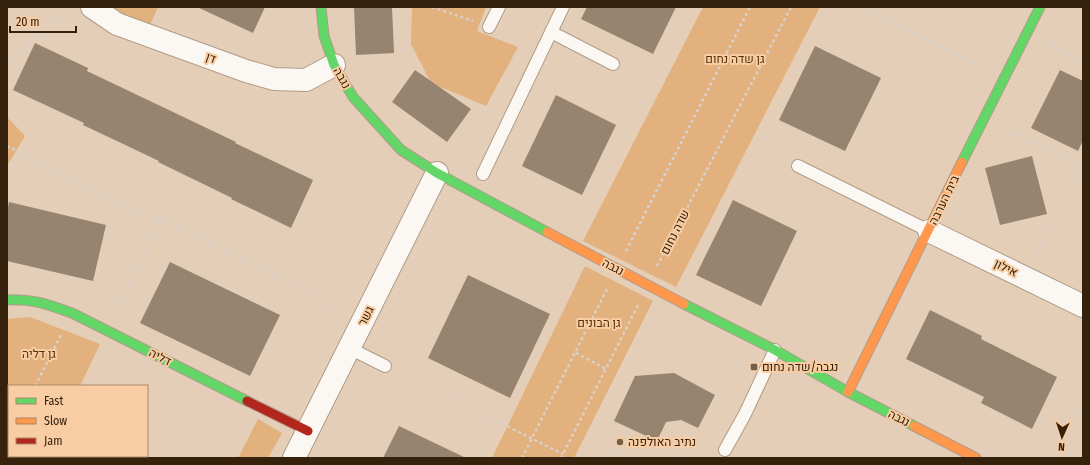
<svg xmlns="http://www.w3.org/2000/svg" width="1090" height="465" font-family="'Fira Sans Condensed',Heebo,sans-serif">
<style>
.green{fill:#e2b17d}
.building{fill:#978470}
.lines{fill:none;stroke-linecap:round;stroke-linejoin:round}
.lane-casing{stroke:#b09c88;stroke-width:14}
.street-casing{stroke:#b09c88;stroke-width:24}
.fast-casing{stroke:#b09c88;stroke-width:11}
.slow-casing{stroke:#b09c88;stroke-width:11}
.jam-casing{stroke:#b09c88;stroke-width:11}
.path{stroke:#d9d1cb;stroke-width:2.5;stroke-dasharray:3 3;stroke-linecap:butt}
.lane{stroke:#fbf8f4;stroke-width:12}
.street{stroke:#fbf8f4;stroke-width:22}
.fast{stroke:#63d668;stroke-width:9}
.slow{stroke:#ff974d;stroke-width:9}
.jam{stroke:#b3261e;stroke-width:9}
.poi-dot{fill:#735e48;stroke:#f8cda4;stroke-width:1.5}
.labels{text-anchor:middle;stroke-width:4;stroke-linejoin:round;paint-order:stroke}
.street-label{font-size:12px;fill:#36220c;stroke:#f8cda4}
.park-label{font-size:12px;fill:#543209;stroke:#f8cda4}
.poi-label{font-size:12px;fill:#36220c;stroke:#f8cda4;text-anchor:start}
</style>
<rect width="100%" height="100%" fill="#e5ceb7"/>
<!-- green -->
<g class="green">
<path d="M107 7H158L149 27Z"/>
<path d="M412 7H486L477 31 518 47 486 106 431 83 411 44Z"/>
<path d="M703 7H820L676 287 583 241Z"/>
<path d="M7 117 25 136 7 166Z"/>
<path d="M585 266 653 301 574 458H492Z"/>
<path d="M30 317 100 344 80 386H9V456H46L45 458H7V319Z"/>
<path d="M258 419 282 433 268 458H238Z"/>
</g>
<!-- building -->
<g class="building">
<path d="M197 7H265L253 33Z"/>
<path d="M354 7H392L394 53 356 55Z"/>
<path d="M587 7H676L653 54 581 19Z"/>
<path d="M35 43 88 68 87 71 236 142 235 143 313 180 291 228 231 199 232 198 158 162 159 161 83 125 84 123 13 90Z"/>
<path d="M815 46 881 78 845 151 779 120Z"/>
<path d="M415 70 471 109 447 142 392 102Z"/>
<path d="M1060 70 1083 81V140L1078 151 1031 128Z"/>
<path d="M556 95 616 125 582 195 522 166Z"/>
<path d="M1032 156 1047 214 1000 225 985 168Z"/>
<path d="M733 200 797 231 761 306 696 275Z"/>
<path d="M9 202 106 225 93 281 7 261V212Z"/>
<path d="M170 262 280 315 250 376 140 323Z"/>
<path d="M468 275 550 314 510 398 428 358Z"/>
<path d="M930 310 982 336 981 339 1057 377 1032 429 981 403 984 397 906 359Z"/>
<path d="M674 373 715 395 698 428 681 420 666 422 657 441 614 421 635 376Z"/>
<path d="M399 426 466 458H383Z"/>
</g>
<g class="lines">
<!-- lane casing -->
<g class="lane-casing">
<g id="lane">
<path d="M489 27 499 7"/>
<path d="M551 32 613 64"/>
<path d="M798 166 929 231"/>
<path d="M483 174 563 7"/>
<path d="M349 348 385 366"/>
<path d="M725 450 745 414 775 350"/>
</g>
</g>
<!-- street casing -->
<g class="street-casing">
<g id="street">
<path d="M92 7 117 24 246 71 274 79 306 80 334 65"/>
<path d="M929 231 1083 306"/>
<path d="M294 458 437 173"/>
</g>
</g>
<!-- fast casing -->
<g class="fast-casing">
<g id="fast">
<path d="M321 7 324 36 334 65 353 97 401 150 437 173 547 232"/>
<path d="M962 162 1040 7"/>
<path d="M7 300C32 298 49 305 72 313L247 401"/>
<path d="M684 304 775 350 848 392 914 426"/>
</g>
</g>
<!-- slow casing -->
<g class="slow-casing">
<g id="slow">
<path d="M547 232 684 304"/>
<path d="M848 392 962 162"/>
<path d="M914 426 976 458"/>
</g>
</g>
<!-- jam casing -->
<g class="jam-casing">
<path id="jam" d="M247 401 308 431"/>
</g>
<!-- path -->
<g class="path">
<path d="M432 7 473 21"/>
<path d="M866 7 984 69"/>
<path d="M1047 42 1083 62"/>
<path d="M7 65 70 7"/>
<path d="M1003 130 1082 167 1035 257"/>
<path d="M7 146 160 220 342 312"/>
<path d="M626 251 750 7"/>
<path d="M657 266 791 7"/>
<path d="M117 310 160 220"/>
<path d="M576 353 606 369"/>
<path d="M400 373 563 454"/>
<path d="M35 386 62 333"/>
<path d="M104 386 117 359"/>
<path d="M7 443 9 438"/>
<path d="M7 445 9 446"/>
<path d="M28 456 33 458"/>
<path d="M64 458 65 456"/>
<path d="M522 458 607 289"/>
<path d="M561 458 638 305"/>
<path d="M605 458 610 449 637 458"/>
<path d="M677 458 689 433"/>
<path d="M1050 458 1083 402"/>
</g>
<!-- lane -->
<use href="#lane" class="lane"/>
<!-- street -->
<use href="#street" class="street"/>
<!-- fast -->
<use href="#fast" class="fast"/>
<!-- slow -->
<use href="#slow" class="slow"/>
<!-- jam -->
<use href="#jam" class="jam"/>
</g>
<!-- markers -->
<g class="poi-dot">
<rect x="750" y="363" width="8" height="8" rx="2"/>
<circle cx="620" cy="442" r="4"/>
</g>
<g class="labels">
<!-- street labels -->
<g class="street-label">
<text transform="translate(211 58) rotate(20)" y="4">דן</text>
<text transform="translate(342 78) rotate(61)" y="4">נגבה</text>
<text transform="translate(944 200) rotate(-64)" y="4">בית הערבה</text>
<text transform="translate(675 232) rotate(-63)" y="4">שדה נחום</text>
<text transform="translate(613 267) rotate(28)" y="4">נגבה</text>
<text transform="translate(1006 268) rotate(26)" y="4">אילון</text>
<text transform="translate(366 316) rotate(-63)" y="4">גשר</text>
<text transform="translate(160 357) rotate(27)" y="4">דליה</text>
<text transform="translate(899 418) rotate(27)" y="4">נגבה</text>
</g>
<!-- park labels -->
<g class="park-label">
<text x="735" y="63">גן שדה נחום</text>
<text x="599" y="327">גן הבונים</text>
<text x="39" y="358">גן דליה</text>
</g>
<!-- poi labels -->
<g class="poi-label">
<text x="762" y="371">נגבה/שדה נחום</text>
<text x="628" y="446">נתיב האולפנה</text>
</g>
</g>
<!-- border -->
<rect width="1090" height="465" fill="none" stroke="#36220c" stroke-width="16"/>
<!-- legend -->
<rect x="8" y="385" width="140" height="72" fill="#f8cda4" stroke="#aa8967"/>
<rect x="16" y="398" width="20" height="6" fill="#63d668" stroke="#aa8967"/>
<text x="44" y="405" font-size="12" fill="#36220c">Fast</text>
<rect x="16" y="418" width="20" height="6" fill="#ff974d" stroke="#aa8967"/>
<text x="44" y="425" font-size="12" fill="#36220c">Slow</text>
<rect x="16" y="438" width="20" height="6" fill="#b3261e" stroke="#aa8967"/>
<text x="44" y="445" font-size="12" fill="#36220c">Jam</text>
<!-- north arrow -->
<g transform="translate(1062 437) rotate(183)" stroke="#f8cda4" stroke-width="3" paint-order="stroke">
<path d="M0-3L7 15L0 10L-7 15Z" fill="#36220c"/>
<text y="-6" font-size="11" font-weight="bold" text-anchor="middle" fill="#36220c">N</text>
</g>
<!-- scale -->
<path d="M10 26v6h66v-6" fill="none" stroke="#36220c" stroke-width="2"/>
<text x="16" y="26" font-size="12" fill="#36220c" stroke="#f8cda4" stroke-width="3" paint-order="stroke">20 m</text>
</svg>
